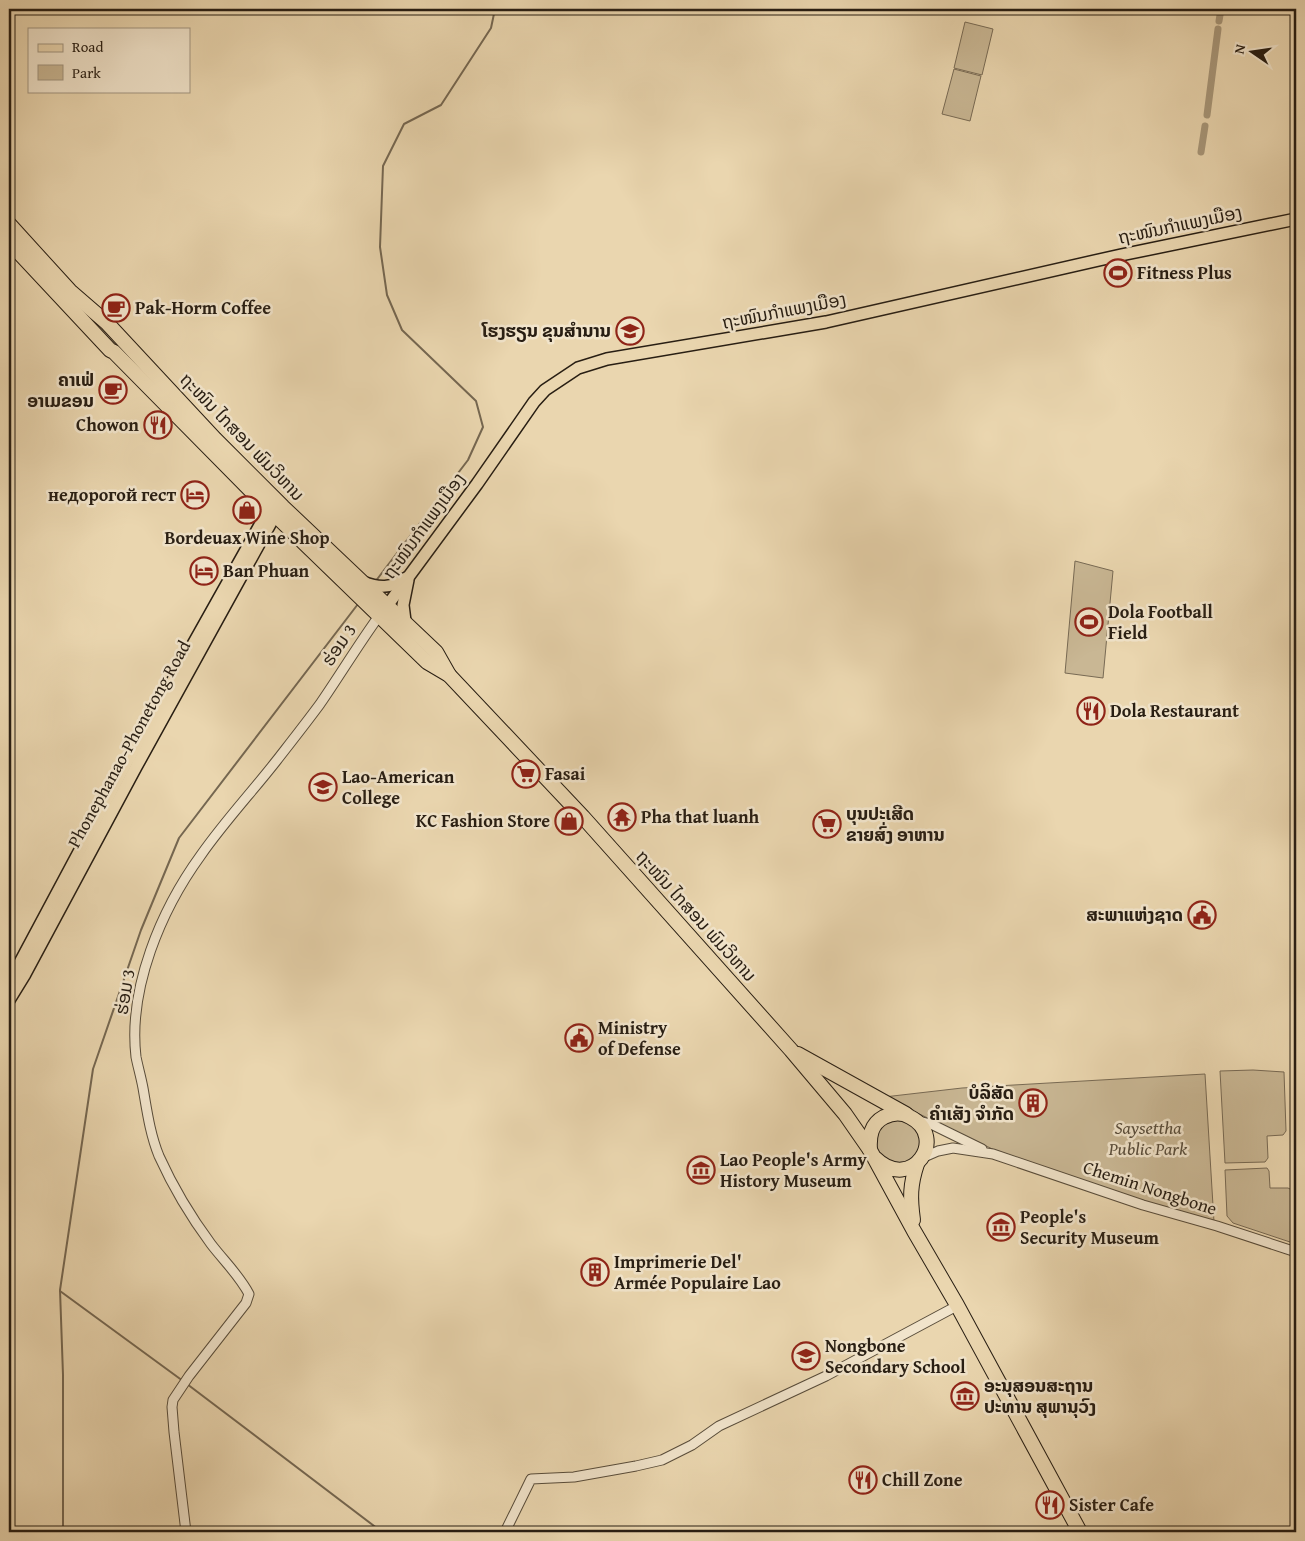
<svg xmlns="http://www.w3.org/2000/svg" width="1305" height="1541" font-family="'Gentium Book Plus','Noto Sans Lao',serif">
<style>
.green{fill:#c9b794;stroke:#786a54}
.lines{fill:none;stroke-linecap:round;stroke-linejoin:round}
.stream{stroke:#756751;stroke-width:2}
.canal{stroke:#a8977a;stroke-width:7}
.minor-casing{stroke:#584c3a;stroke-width:11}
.major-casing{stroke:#281e13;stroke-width:14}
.highway-casing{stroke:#281e13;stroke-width:16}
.minor{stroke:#f1e4cb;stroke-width:9}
.major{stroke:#ead6af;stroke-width:11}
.highway{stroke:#ead6af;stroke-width:14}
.labels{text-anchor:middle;stroke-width:5;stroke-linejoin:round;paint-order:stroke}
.street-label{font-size:18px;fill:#281e13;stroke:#f1e4cb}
.poi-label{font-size:18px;font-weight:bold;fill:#281e13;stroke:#f1e4cb;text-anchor:start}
.park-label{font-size:18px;font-style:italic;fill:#584c3a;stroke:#f1e4cb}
</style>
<rect width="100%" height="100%" fill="#ead6af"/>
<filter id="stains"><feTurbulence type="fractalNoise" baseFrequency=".004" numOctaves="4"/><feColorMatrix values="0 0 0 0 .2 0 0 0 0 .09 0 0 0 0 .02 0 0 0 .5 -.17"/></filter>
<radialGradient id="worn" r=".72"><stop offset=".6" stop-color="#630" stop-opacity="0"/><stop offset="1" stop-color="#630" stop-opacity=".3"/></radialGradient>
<!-- green -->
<g class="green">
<path d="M965 22 993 29 982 75 954 68Z"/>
<path d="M954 69 981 76 970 121 942 114Z"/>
<path d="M1075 561 1113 571 1103 678 1065 673Z"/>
<path d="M1253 1070 1284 1072 1286 1131 1283 1135 1267 1136 1268 1158 1265 1162 1225 1163 1220 1071Z"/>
<path d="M1291 1071 1296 1072V1132L1295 1131Z"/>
<path d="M1205 1074 1214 1222 1142 1201 1005 1155 884 1097 962 1088Z"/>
<path d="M904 1116 923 1132 916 1163 885 1164 871 1138 880 1121Z"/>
<path d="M1267 1168 1269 1171 1270 1188H1288L1292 1190 1293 1243 1233 1223 1227 1216 1225 1170Z"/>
</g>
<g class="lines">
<!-- stream -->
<g class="stream">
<path d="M375 582 468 460 483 427 476 401 402 330 387 295 380 247 383 166 404 124 441 105 491 28 495 9"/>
<path d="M60 1291 183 1381"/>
<path d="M187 1384 382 1532"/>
<path d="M63 1532V1375L60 1290 93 1069 141 930 179 838 358 604"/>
</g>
<!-- canal -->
<g class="canal">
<path d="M1219 21 1221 9"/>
<path d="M1207 115 1218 29"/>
<path d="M1201 152 1205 126"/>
</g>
<!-- minor casing -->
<g class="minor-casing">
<g id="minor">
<path d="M916 1120 933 1125 982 1149"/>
<path d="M922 1158 938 1151 953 1148 993 1154 1143 1205 1217 1226 1296 1252"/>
<path d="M186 1532 174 1432 172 1407 173 1400 189 1376 246 1303 249 1294C239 1275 224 1261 211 1244 191 1217 173 1187 159 1156 150 1134 147 1111 143 1088 141 1077 138 1067 136 1057 128 988 161 910 201 855 224 822 252 792 277 760 291 742 306 723 320 704 340 675 358 645 379 616"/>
<path d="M505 1532 531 1479 574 1477 636 1466 662 1460 692 1445 719 1426 826 1376 953 1308"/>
</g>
</g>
<!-- major casing -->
<g class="major-casing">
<g id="major">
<path d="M363 582C378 588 392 589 406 578"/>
<path d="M387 606 477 484 534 402 545 390 578 368 607 359 826 322 1121 255 1296 219"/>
<path d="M405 621 403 605 408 580"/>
<path d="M9 983 127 762 269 509 274 504"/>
<path d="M9 1000 25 974 136 767 275 515 280 510"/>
</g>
</g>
<!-- highway casing -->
<g class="highway-casing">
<g id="highway">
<path d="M9 224 70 291 107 323 215 439 283 507 436 652 449 675"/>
<path d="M9 242 110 350 114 352 269 509 427 662 449 675 583 817 791 1050 845 1114 870 1150"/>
<path d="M798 1054 906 1114"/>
<path d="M875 1158C912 1194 949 1137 910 1117 902 1112 892 1113 884 1117 871 1124 869 1136 870 1150L914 1231 957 1305 1080 1532"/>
<path d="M913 1220C910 1198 910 1185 917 1164"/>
</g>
</g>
<!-- minor -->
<use href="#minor" class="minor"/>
<!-- major -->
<use href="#major" class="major"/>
<!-- highway -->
<use href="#highway" class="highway"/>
</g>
<!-- icons -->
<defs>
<g id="stadium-ring" transform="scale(1.4375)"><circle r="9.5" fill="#f1e4cb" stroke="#8f2418" stroke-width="1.5"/><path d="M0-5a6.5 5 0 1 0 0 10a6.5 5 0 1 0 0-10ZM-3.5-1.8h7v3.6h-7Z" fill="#8f2418"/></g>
<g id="cafe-ring" transform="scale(1.4375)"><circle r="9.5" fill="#f1e4cb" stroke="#8f2418" stroke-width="1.5"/><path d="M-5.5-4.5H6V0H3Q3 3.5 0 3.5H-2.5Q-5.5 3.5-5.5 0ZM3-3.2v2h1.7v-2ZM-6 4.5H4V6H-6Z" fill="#8f2418"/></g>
<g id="school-ring" transform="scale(1.4375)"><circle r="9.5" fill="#f1e4cb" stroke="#8f2418" stroke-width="1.5"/><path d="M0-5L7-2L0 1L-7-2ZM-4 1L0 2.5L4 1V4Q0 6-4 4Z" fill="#8f2418"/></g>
<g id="restaurant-ring" transform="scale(1.4375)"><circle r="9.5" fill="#f1e4cb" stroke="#8f2418" stroke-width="1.5"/><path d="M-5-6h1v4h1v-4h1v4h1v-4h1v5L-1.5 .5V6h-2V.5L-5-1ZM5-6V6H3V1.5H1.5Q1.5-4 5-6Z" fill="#8f2418"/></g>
<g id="hotel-ring" transform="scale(1.4375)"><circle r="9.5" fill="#f1e4cb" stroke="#8f2418" stroke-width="1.5"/><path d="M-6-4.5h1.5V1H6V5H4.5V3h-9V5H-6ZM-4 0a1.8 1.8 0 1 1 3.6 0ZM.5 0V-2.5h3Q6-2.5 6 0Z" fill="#8f2418"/></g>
<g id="shop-ring" transform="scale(1.4375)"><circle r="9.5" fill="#f1e4cb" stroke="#8f2418" stroke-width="1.5"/><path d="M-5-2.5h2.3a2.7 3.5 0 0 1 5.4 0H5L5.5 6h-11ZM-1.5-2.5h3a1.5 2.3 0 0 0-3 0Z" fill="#8f2418"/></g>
<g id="supermarket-ring" transform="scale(1.4375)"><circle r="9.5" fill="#f1e4cb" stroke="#8f2418" stroke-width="1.5"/><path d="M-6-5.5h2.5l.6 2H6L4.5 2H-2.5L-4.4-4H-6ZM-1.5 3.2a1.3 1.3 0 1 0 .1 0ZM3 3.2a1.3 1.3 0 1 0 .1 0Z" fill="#8f2418"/></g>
<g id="temple-ring" transform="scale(1.4375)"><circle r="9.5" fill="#f1e4cb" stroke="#8f2418" stroke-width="1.5"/><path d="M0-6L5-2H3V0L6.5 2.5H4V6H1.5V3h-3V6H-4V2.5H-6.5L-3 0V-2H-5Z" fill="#8f2418"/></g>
<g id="civic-ring" transform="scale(1.4375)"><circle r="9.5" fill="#f1e4cb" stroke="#8f2418" stroke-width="1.5"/><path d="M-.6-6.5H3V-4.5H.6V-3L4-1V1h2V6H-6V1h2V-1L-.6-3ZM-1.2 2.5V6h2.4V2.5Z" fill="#8f2418"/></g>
<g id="building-ring" transform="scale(1.4375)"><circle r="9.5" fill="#f1e4cb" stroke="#8f2418" stroke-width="1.5"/><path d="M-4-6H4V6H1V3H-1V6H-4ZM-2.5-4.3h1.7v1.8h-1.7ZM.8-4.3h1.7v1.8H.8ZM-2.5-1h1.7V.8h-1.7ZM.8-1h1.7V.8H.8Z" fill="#8f2418"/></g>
<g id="museum-ring" transform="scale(1.4375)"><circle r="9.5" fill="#f1e4cb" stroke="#8f2418" stroke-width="1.5"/><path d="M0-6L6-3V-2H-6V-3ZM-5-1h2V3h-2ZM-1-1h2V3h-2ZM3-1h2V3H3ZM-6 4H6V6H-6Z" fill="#8f2418"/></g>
</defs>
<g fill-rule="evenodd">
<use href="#stadium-ring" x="1118" y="273"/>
<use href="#cafe-ring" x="116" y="308"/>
<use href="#school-ring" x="630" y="331"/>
<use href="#cafe-ring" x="113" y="390"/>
<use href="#restaurant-ring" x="158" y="425"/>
<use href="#hotel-ring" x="195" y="495"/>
<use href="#shop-ring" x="247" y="510"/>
<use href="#hotel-ring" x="204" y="571"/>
<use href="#stadium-ring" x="1089" y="622"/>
<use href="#restaurant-ring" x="1091" y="711"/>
<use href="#supermarket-ring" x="526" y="774"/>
<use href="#school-ring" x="323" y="787"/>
<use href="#temple-ring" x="622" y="817"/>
<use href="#shop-ring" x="569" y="821"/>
<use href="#supermarket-ring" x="827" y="824"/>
<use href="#civic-ring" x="1202" y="915"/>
<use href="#civic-ring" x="579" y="1038"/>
<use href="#building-ring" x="1033" y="1103"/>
<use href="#museum-ring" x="701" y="1170"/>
<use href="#museum-ring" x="1001" y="1227"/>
<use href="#building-ring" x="595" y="1272"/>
<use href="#school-ring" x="806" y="1356"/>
<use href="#museum-ring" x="965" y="1396"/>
<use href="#restaurant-ring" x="863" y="1480"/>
<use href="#restaurant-ring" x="1050" y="1505"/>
</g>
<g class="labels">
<!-- street labels -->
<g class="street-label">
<text transform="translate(1180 225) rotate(-12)" y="6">ຖະໜົນກຳແພງເມືອງ</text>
<text transform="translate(784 311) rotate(-11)" y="6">ຖະໜົນກຳແພງເມືອງ</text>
<text transform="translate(242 437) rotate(46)" y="6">ຖະໜົນ ໄກສອນ ພົມວິຫານ</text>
<text transform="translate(424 526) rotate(-54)" y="6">ຖະໜົນກຳແພງເມືອງ</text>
<text transform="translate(339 645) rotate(-56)" y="6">ຮ່ອມ 3</text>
<text transform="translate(129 744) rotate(-61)" y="6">Phonephanao-Phonetong Road</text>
<text transform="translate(696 916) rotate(48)" y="6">ຖະໜົນ ໄກສອນ ພົມວິຫານ</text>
<text transform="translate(125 992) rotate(-81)" y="6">ຮ່ອມ 3</text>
<text transform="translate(1150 1188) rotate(18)" y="6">Chemin Nongbone</text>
</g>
<!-- poi labels -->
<g class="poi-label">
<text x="1137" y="279">Fitness Plus</text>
<text x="135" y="314">Pak-Horm Coffee</text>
<text x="611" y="337" text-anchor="end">ໂຮງຮຽນ ຂຸນສຳນານ</text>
<text x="94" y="386" text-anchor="end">ຄາເຟ່<tspan x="94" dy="21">ອາເມຂອນ</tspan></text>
<text x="139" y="431" text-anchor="end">Chowon</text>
<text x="176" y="501" text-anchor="end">недорогой гест</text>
<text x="247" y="544" text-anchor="middle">Bordeuax Wine Shop</text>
<text x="223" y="577">Ban Phuan</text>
<text x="1108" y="618">Dola Football<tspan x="1108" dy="21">Field</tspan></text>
<text x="1110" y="717">Dola Restaurant</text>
<text x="545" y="780">Fasai</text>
<text x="342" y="783">Lao-American<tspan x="342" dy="21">College</tspan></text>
<text x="846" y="820">ບຸນປະເສີດ<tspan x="846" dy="21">ຂາຍສົ່ງ ອາຫານ</tspan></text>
<text x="641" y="823">Pha that luanh</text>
<text x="550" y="827" text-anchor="end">KC Fashion Store</text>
<text x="1183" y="921" text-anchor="end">ສະພາແຫ່ງຊາດ</text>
<text x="598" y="1034">Ministry<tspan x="598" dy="21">of Defense</tspan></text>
<text x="1014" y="1099" text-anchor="end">ບໍລິສັດ<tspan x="1014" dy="21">ຄຳເສັງ ຈຳກັດ</tspan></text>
<text x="720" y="1166">Lao People's Army<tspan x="720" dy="21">History Museum</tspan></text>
<text x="1020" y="1223">People's<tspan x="1020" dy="21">Security Museum</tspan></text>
<text x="614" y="1268">Imprimerie Del'<tspan x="614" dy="21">Armée Populaire Lao</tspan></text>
<text x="825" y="1352">Nongbone<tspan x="825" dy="21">Secondary School</tspan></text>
<text x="984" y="1392">ອະນຸສອນສະຖານ<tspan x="984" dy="21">ປະທານ ສຸພານຸວົງ</tspan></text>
<text x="882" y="1486">Chill Zone</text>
<text x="1069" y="1511">Sister Cafe</text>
</g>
<!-- park labels -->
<g class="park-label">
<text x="1148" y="1134">Saysettha<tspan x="1148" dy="21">Public Park</tspan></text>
</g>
</g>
<!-- margin -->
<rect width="1305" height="1541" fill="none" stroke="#ead6af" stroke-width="30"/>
<rect x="10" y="10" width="1285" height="1521" fill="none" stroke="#281e13" stroke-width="2.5"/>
<rect x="15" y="15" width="1275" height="1511" fill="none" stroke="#281e13"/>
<!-- legend -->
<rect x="28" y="28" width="162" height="65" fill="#f1e4cb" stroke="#a19581"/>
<rect x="38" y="44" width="25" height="8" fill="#ead6af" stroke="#a19581"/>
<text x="72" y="52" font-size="15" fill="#281e13">Road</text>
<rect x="38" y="65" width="25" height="15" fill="#c9b794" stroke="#a19581"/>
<text x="72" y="78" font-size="15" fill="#281e13">Park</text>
<!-- north arrow -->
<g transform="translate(1252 52) rotate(283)" stroke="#f1e4cb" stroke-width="4" paint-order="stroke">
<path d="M0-4L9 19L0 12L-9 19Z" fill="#281e13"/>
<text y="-8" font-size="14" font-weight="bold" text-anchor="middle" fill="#281e13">N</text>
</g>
<rect width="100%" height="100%" filter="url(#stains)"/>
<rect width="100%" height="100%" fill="url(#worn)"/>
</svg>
